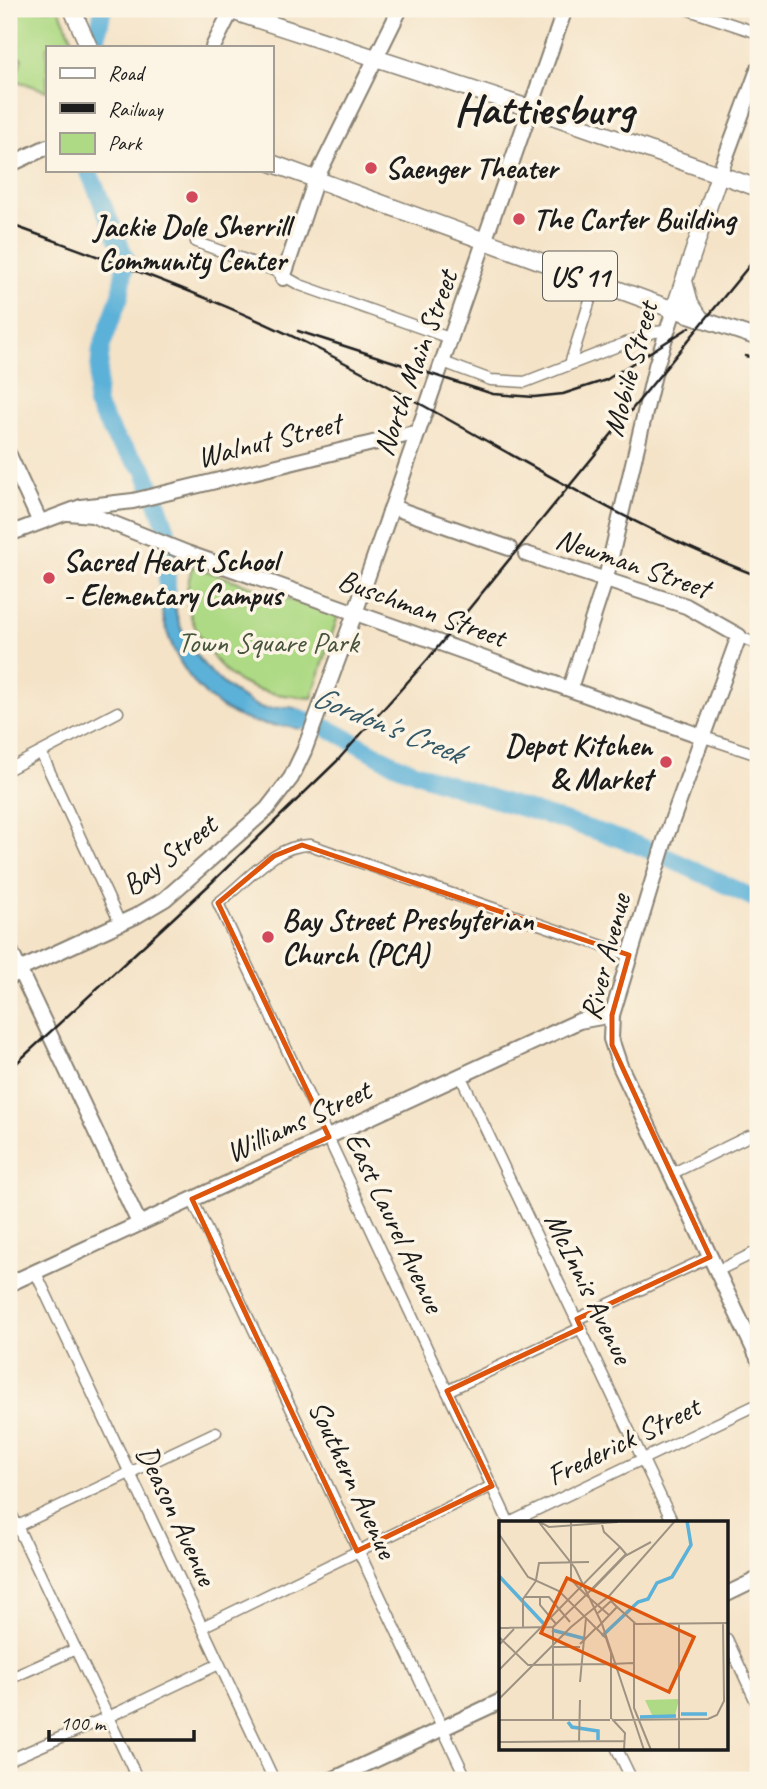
<svg xmlns="http://www.w3.org/2000/svg" width="767" height="1789" font-family="Caveat,sans-serif">
<style>
.green{fill:#afda85;stroke:#667b50;stroke-width:2}
.water{fill:#5bb1d8;stroke:#3c667a;stroke-width:2}
.lines{fill:none;stroke-linecap:round;stroke-linejoin:round}
.river{stroke:#5bb1d8;stroke-width:18}
.street-casing{stroke:#888072;stroke-width:13}
.secondary-casing{stroke:#888072;stroke-width:18}
.primary-casing{stroke:#888072;stroke-width:19}
.street{stroke:#fff;stroke-width:10}
.secondary{stroke:#fff;stroke-width:14}
.primary{stroke:#fff;stroke-width:16}
.rail{stroke:#1c1c1c;stroke-width:2.5}
.marked{fill:none;stroke:#de560d;stroke-width:5;stroke-linejoin:round}
.poi-dot{fill:#d1495b;stroke:#fcf5e5;stroke-width:2.5}
.labels{text-anchor:middle;stroke-width:7;stroke-linejoin:round;paint-order:stroke}
.shield{fill:#fcf5e5;stroke:#5f5d58;stroke-width:2}
.shield-label{font-size:28px;font-weight:bold;fill:#1c1c1c}
.poi-label{font-size:30px;font-weight:bold;fill:#1c1c1c;stroke:#fcf5e5;text-anchor:start}
.street-label{font-size:30px;fill:#1c1c1c;stroke:#fcf5e5}
.park-label{font-size:30px;fill:#48553c;stroke:#fcf5e5}
.water-label{font-size:32px;font-style:italic;fill:#355867;stroke:#fcf5e5}
.town-label{font-size:44px;font-weight:bold;fill:#1c1c1c;stroke:#fcf5e5}
.inset-river{fill:none;stroke:#5bb1d8;stroke-width:3.5}
.inset-road{fill:none;stroke:#9e9383;stroke-width:2}
.view{fill:#de560d;fill-opacity:0.15;stroke:#de560d;stroke-width:3.5}
.inset-edge{fill:none;stroke:#1c1c1c;stroke-width:3.5}
</style>
<rect width="100%" height="100%" fill="#fcf5e5"/>
<filter id="ink" filterUnits="userSpaceOnUse"><feTurbulence type="fractalNoise" baseFrequency=".0143" numOctaves="2"/><feDisplacementMap in="SourceGraphic" scale="14" xChannelSelector="R" yChannelSelector="G"/><feConvolveMatrix kernelMatrix="1 2 1 2 8 2 1 2 1" color-interpolation-filters="sRGB"/></filter>
<filter id="wash" filterUnits="userSpaceOnUse"><feTurbulence type="fractalNoise" baseFrequency=".00686" numOctaves="4" result="noise"/><feDisplacementMap in="SourceGraphic" scale="28" xChannelSelector="R" yChannelSelector="G"/><feGaussianBlur stdDeviation="1.57" result="paint"/><feColorMatrix in="noise" values="0 0 0 0 0 0 0 0 0 0 0 0 0 0 0 0 0 1.4 0 .05"/><feComposite in="paint" operator="in"/></filter>
<g filter="url(#wash)">
<rect width="100%" height="100%" fill="#f4e3c7"/>
<!-- green -->
<g class="green">
<path d="M20 9H59L76 47H47V91L15 80 22 58 9 53Z"/>
<path d="M192 566 338 616 312 698C289 696 263 694 242 683 217 671 189 626 187 598 186 588 190 576 192 566Z"/>
</g>
<!-- water -->
<path class="water" d="M161 565 176 568C162 628 209 683 259 707 273 713 285 700 306 713L301 728C294 730 295 726 287 726 203 728 151 643 161 565Z"/>
<g class="lines">
<!-- river -->
<g class="river">
<path d="M95 47 103 9"/>
<path d="M88 170 126 259 120 296 101 348 96 404 117 441 144 469 159 508 167 531V589"/>
<path d="M282 717C320 715 368 754 404 768 480 798 560 817 637 845 678 861 718 882 758 900"/>
</g>
</g>
</g>
<g filter="url(#ink)">
<g class="lines">
<!-- street casing -->
<g class="street-casing">
<g id="street">
<path d="M686 9 758 33"/>
<path d="M196 242 273 270 300 285 452 339"/>
<path d="M443 362 491 380 525 382 654 332 666 331"/>
<path d="M570 364 596 281"/>
<path d="M739 636 758 645"/>
<path d="M704 737 758 755"/>
<path d="M41 753 120 923"/>
<path d="M9 769 118 712"/>
<path d="M460 1075 673 1523"/>
<path d="M671 1174 749 1136"/>
<path d="M192 1199 467 1780"/>
<path d="M35 1271 274 1780"/>
<path d="M717 1271 758 1251"/>
<path d="M577 1319 710 1257"/>
<path d="M447 1391 581 1328"/>
<path d="M9 1509 138 1780"/>
<path d="M509 1523 218 903C246 883 274 844 310 845L629 955"/>
<path d="M509 1523 758 1404"/>
<path d="M9 1530 216 1432"/>
<path d="M202 1627 492 1486"/>
<path d="M727 1639 758 1706"/>
<path d="M9 1679 76 1649"/>
<path d="M617 1749 632 1780"/>
<path d="M9 1760 119 1712 219 1664"/>
</g>
</g>
<!-- secondary casing -->
<g class="secondary-casing">
<g id="secondary">
<path d="M213 47 232 9"/>
<path d="M9 165 47 147"/>
<path d="M719 175 758 70"/>
<path d="M283 278 316 179 400 9"/>
<path d="M9 455 39 520"/>
<path d="M392 507 509 548"/>
<path d="M68 513 92 515 187 553 704 737"/>
<path d="M9 534 81 507 133 501 418 432"/>
<path d="M526 554 686 606 739 636 665 840 612 1015 611 1039 620 1066 758 1358"/>
<path d="M570 688 606 578 656 366 674 310 758 338"/>
<path d="M9 948 139 1223"/>
<path d="M9 978 19 970 136 916 165 899 267 809 291 778 304 751 355 613 565 9"/>
<path d="M9 1284 579 1021 612 1015"/>
<path d="M727 1594 758 1579"/>
<path d="M332 1780 501 1701"/>
</g>
</g>
<!-- primary casing -->
<g class="primary-casing">
<g id="primary">
<path d="M72 9 89 47"/>
<path d="M225 9 532 109 758 188"/>
<path d="M271 163 674 310 719 175"/>
<path d="M684 281 690 303 700 318"/>
</g>
</g>
<!-- street -->
<use href="#street" class="street"/>
<!-- secondary -->
<use href="#secondary" class="secondary"/>
<!-- primary -->
<use href="#primary" class="primary"/>
<!-- rail -->
<g class="rail">
<path d="M9 224C115 263 223 300 324 352 469 426 606 518 758 576"/>
<path d="M298 331 493 394 534 397 563 394 606 380 690 327"/>
<path d="M745 356 758 358"/>
<path d="M9 1070 208 886 337 761 428 659 758 255"/>
</g>
</g>
</g>
<!-- marked area -->
<path class="marked" d="M302 845 629 955 612 1015V1045L710 1257 577 1319 581 1328 447 1391 492 1486 357 1551 192 1199 329 1137 218 903 274 856Z"/>
<!-- markers -->
<g class="poi-dot">
<circle cx="371" cy="168" r="7"/>
<circle cx="192" cy="197" r="7"/>
<circle cx="519" cy="219" r="7"/>
<circle cx="49" cy="578" r="7"/>
<circle cx="666" cy="762" r="7"/>
<circle cx="268" cy="937" r="7"/>
</g>
<g class="labels">
<!-- shield labels -->
<rect class="shield" x="543" y="251.5" width="74" height="49" rx="5"/>
<g class="shield-label">
<text x="580" y="286">US 11</text>
</g>
<!-- poi labels -->
<g class="poi-label">
<text x="385" y="178">Saenger Theater</text>
<text x="533" y="229">The Carter Building</text>
<text x="192" y="236" text-anchor="middle">Jackie Dole Sherrill<tspan x="192" dy="34">Community Center</tspan></text>
<text x="63" y="571">Sacred Heart School<tspan x="63" dy="34">- Elementary Campus</tspan></text>
<text x="652" y="755" text-anchor="end">Depot Kitchen<tspan x="652" dy="34">&amp; Market</tspan></text>
<text x="282" y="930">Bay Street Presbyterian<tspan x="282" dy="34">Church (PCA)</tspan></text>
</g>
<!-- street labels -->
<g class="street-label">
<text transform="translate(415 363) rotate(-70)" y="10">North Main Street</text>
<text transform="translate(630 369) rotate(-75)" y="10">Mobile Street</text>
<text transform="translate(269 440) rotate(-14)" y="10">Walnut Street</text>
<text transform="translate(633 563) rotate(19)" y="10">Newman Street</text>
<text transform="translate(422 608) rotate(20)" y="10">Buschman Street</text>
<text transform="translate(169 855) rotate(-38)" y="10">Bay Street</text>
<text transform="translate(605 957) rotate(-76)" y="10">River Avenue</text>
<text transform="translate(298 1121) rotate(-25)" y="10">Williams Street</text>
<text transform="translate(395 1222) rotate(65)" y="10">East Laurel Avenue</text>
<text transform="translate(589 1288) rotate(64)" y="10">McInnis Avenue</text>
<text transform="translate(623 1441) rotate(-26)" y="10">Frederick Street</text>
<text transform="translate(353 1479) rotate(65)" y="10">Southern Avenue</text>
<text transform="translate(177 1515) rotate(65)" y="10">Deason Avenue</text>
</g>
<!-- park labels -->
<g class="park-label">
<text x="268" y="652">Town Square Park</text>
</g>
<!-- water labels -->
<g class="water-label">
<text transform="translate(388 724) rotate(22)" y="11">Gordon's Creek</text>
</g>
<!-- town labels -->
<g class="town-label">
<text x="544" y="124">Hattiesburg</text>
</g>
</g>
<!-- overview -->
<g transform="translate(499 1521)">
<rect width="229" height="229" fill="#f4e3c7"/>
<path d="M180 178 176 195 154 196 146 179Z" fill="#afda85"/>
<path class="inset-river" d="M0 55 46 104M53 109 87 118M103 115 139 81 149 78 158 62 173 56 192 24 188 0M182 193H208M141 196 177 195M69 201 73 206 99 210V219"/>
<path class="inset-road" d="M39 0 76 47 103 103 145 229M39 0 50 6 119 1M72 0V58L79 66M0 13 29 56 60 70 107 117 112 132V198M37 59 40 42 90 41M92 70 126 35 152 21M26 76H50L71 101M41 76V84L57 103M99 92 112 80 118 86M110 94 87 74 127 33 121 26M135 102V187L152 229M180 102V229M24 106V78L37 60M54 106V199M0 107 54 106 87 74 79 66M98 107 118 86 137 103 230 102M0 116 29 144 112 143M81 123 97 107M0 124 15 108M54 126H81M112 143 134 142M0 149 121 26 105 11 102 0M81 161 87 97M0 178 72 106 111 74 176 0M113 198 126 212 125 229M0 199H111M115 199 209 198 218 194 225 180 224 102M0 221 125 220M80 221 81 179"/>
<path class="view" d="M68 57 195 116 170 171 42 112Z"/>
<rect width="229" height="229" class="inset-edge"/>
</g>
<!-- margin -->
<rect width="767" height="1789" fill="none" stroke="#fcf5e5" stroke-width="35"/>
<!-- legend -->
<rect x="46" y="46" width="228" height="126" fill="#fcf5e5" stroke="#a29e95" stroke-width="2"/>
<rect x="60" y="68" width="35" height="10" fill="#ffffff" stroke="#a29e95" stroke-width="2"/>
<text x="108" y="80" font-size="21" fill="#1c1c1c">Road</text>
<rect x="60" y="103" width="35" height="10" fill="#1c1c1c" stroke="#a29e95" stroke-width="2"/>
<text x="108" y="116" font-size="21" fill="#1c1c1c">Railway</text>
<rect x="60" y="133" width="35" height="21" fill="#afda85" stroke="#a29e95" stroke-width="2"/>
<text x="108" y="150" font-size="21" fill="#1c1c1c">Park</text>
<!-- scale -->
<path d="M49 1730v10h145v-10" fill="none" stroke="#1c1c1c" stroke-width="3.5"/>
<text x="60" y="1730" font-size="21" fill="#1c1c1c" stroke="#fcf5e5" stroke-width="5" paint-order="stroke">100 m</text>
</svg>
